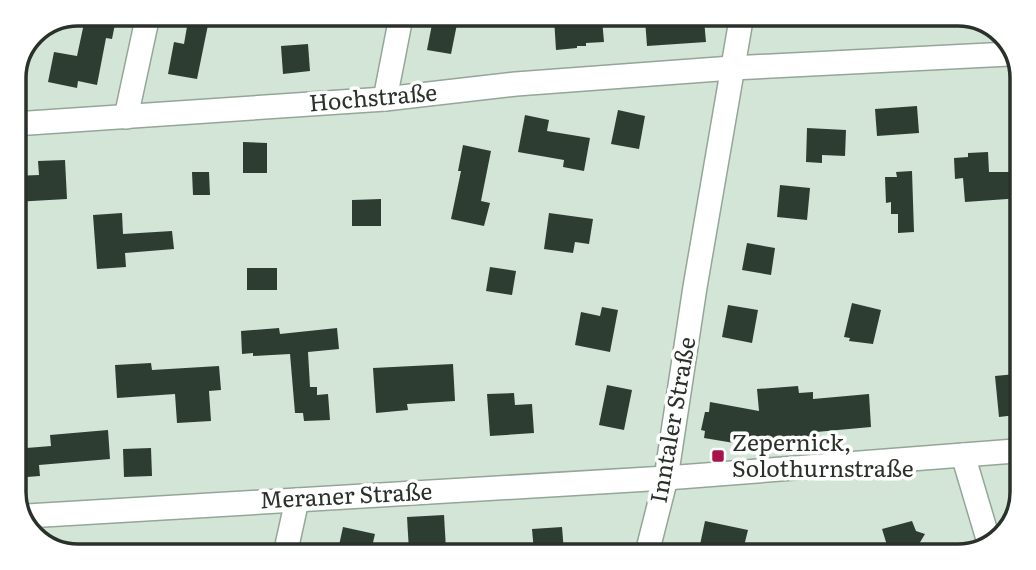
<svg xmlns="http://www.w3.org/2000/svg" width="1036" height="570" font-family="Literata,serif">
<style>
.building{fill:#2e3d32}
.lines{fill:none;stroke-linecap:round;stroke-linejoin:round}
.minor-casing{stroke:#94a698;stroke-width:26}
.minor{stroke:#fff;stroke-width:23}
.poi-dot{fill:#a7134a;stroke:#fff;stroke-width:2.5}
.labels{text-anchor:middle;stroke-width:7;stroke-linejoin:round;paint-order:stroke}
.street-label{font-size:23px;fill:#2a312b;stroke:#fff}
.poi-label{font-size:23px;fill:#2a312b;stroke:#fff;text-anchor:start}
.rim{fill:none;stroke:#2a312b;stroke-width:3.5}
</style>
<rect width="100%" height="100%" fill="#d3e5d7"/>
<!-- building -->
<g class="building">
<path d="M86 14H117L112 39 106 38 97 85 78 81 77 88 48 82 54 52 77 56Z"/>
<path d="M189 15H210L197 79 168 74 174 42 184 44Z"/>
<path d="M554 18 602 19 604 42 586 43V46H577V48L556 50Z"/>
<path d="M433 19 457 24 451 54 427 50Z"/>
<path d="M645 19 704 20 706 42 647 46Z"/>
<path d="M308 44 310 71 283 74 281 46Z"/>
<path d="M917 106 919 133 877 136 875 109Z"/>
<path d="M618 110 645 116 639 149 611 144Z"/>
<path d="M525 115 549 120 547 131 590 138 584 171 563 167 564 160 518 152Z"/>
<path d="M807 128 846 130 845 156 822 155V163L806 162Z"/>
<path d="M243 142 267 143V173H243Z"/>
<path d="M463 145 491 151 481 201 490 203 484 226 451 219 461 171H458Z"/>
<path d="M988 152 989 172H1020V198L965 202 963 178 955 179 954 158 968 157V153Z"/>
<path d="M65 160 67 199 14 202V176L39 175 38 161Z"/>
<path d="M912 171 914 232 898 233V214H891V202L886 203 885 177H897L896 172Z"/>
<path d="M192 172H209L210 195H193Z"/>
<path d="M780 185 810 188 807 220 777 217Z"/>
<path d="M381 199V226H352V200Z"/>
<path d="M122 213 123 234 172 231 174 249 125 253 126 267 97 269 93 215Z"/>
<path d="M549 213 593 219 589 244 575 242 573 253 544 249Z"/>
<path d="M747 243 775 248 771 275 742 270Z"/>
<path d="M490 267 516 271 512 295 486 291Z"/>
<rect x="247" y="268" width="30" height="22"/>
<path d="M852 303 881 310 873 344 849 341 850 338 844 337Z"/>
<path d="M728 305 758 310 752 343 722 337Z"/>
<path d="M602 307 618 310 610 352 575 345 581 312 600 316Z"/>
<path d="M279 328 280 334 337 328 339 349 308 352 310 387H317V395L328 394 330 420 304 421 303 413H295L290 354 253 356V353L242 354 241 331Z"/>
<path d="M151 363 152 370 219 366 221 390 209 391 211 421 177 423 175 394 117 398 115 365Z"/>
<path d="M453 364 455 401 407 404 408 410 376 413 373 368Z"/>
<path d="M1016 374V415L999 417 995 376Z"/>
<path d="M607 385 632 390 624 430 599 425Z"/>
<path d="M798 386 799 393 813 392V399L869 394 871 427 816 432V436L735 440 734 443 704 438 705 431 701 430 705 412H709L710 402 759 411 757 389Z"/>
<path d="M514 393 515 405 532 404 534 433 490 436 487 394Z"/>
<path d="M108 430 110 459 39 465 40 476 14 478V449L51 446 50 435Z"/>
<path d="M151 448 152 476 124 477 123 449Z"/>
<path d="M444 515 446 549 409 551 407 517Z"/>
<path d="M705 521 748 530 742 554H698Z"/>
<path d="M912 521 916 531 925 534 919 544 923 556 890 555 882 529Z"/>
<path d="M343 527 375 534 371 551 338 550Z"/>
<path d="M562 527 564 552H534L532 529Z"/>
</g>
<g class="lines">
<!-- minor casing -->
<g class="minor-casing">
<g id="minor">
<path d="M385 99 401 17"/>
<path d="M126 117 148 15"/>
<path d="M14 124 385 99 516 84 732 68 1009 54"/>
<path d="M963 455 988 539"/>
<path d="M27 516 666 478 1015 451"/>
<path d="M286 550 297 500"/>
<path d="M647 553 666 478 695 287 741 20"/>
</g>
</g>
<!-- minor -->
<use href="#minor" class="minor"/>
</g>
<!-- markers -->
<rect class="poi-dot" x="711" y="449" width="14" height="14" rx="3.5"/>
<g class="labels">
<!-- street labels -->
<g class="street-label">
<text transform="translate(373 98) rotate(-5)" y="8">Hochstraße</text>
<text transform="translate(673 420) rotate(-80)" y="8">Inntaler Straße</text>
<text transform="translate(346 496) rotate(-3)" y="8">Meraner Straße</text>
</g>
<!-- poi labels -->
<g class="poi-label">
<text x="732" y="451">Zepernick,<tspan x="732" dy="26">Solothurnstraße</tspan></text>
</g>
</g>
<!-- crop -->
<path d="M0 0H1036V570H0ZM78 26H958A52 52 0 0 1 1010 78V492A52 52 0 0 1 958 544H78A52 52 0 0 1 26 492V78A52 52 0 0 1 78 26Z" fill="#fff" fill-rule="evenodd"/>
<path class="rim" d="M78 26H958A52 52 0 0 1 1010 78V492A52 52 0 0 1 958 544H78A52 52 0 0 1 26 492V78A52 52 0 0 1 78 26Z"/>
</svg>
